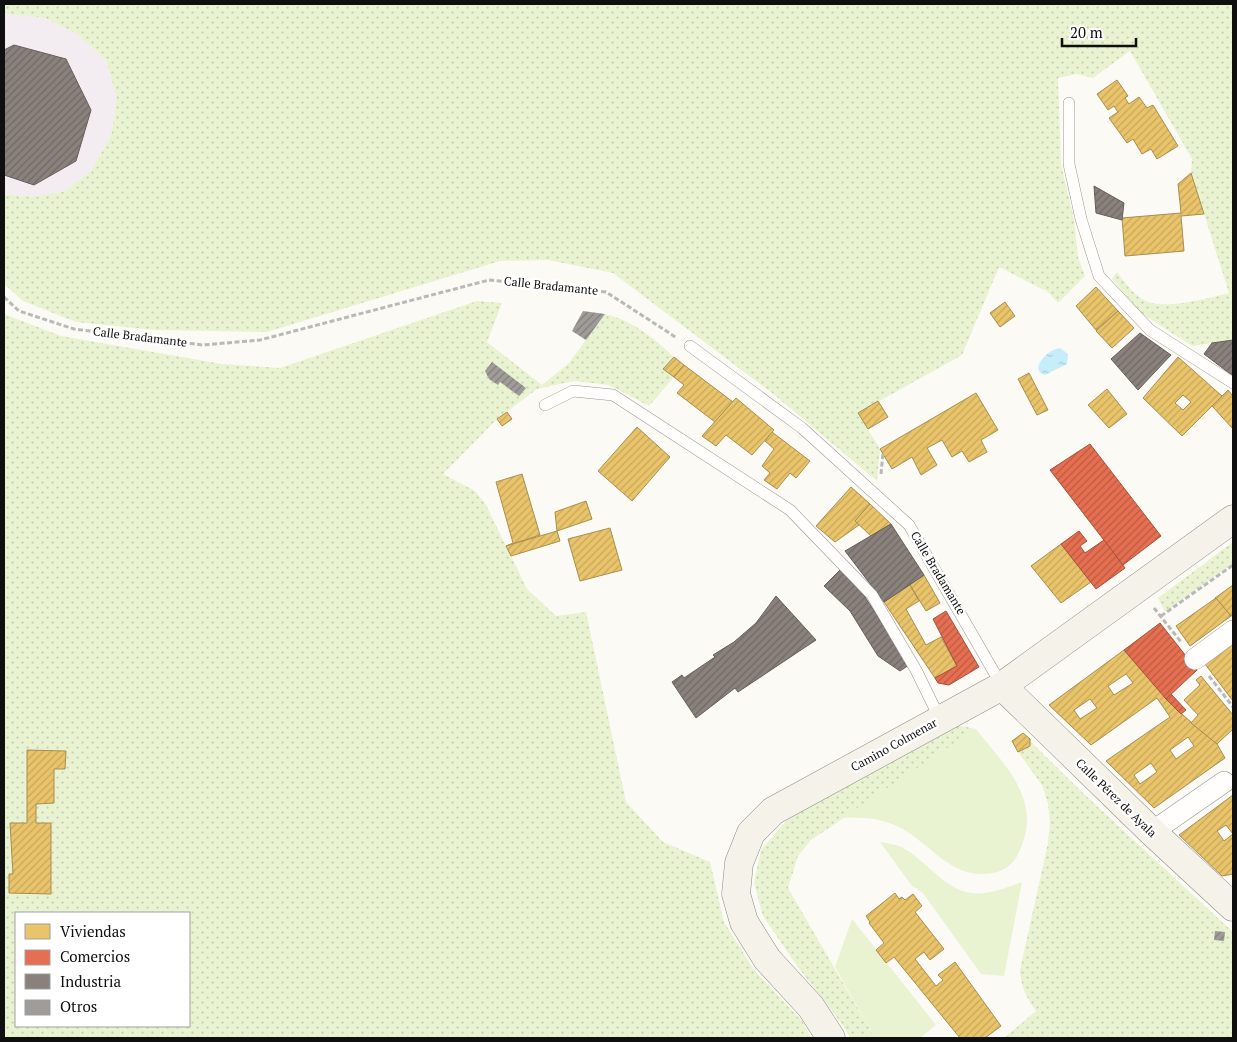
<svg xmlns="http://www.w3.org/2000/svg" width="1237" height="1042" font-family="'PT Serif',serif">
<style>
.industrial{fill:#f3edf1}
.grass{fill:url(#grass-dots);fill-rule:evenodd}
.garden{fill:#e9f3d1}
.water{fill:url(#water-ripples)}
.homes{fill:url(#homes-hatch);stroke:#a88e4f;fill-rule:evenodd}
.shops{fill:url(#shops-hatch);stroke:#a6523d}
.industry{fill:url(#industry-hatch);stroke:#655f5b}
.building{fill:url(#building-hatch)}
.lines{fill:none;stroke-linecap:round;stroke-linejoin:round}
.lane-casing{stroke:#969592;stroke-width:12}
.street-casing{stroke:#969592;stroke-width:22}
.secondary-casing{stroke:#8c8b89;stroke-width:29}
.path{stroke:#b9b9b8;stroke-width:3;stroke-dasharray:5 2.5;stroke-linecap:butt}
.lane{stroke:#fffefd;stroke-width:11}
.street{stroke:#fffefd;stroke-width:21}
.secondary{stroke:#f5f2ea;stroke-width:28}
.labels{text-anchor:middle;stroke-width:5;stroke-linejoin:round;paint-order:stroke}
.street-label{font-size:12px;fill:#0f0f0f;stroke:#fff}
</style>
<defs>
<pattern id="grass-dots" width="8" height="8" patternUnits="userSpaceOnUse" patternTransform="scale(1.25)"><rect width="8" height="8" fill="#e9f3d1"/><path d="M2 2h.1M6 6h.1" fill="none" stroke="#c7cfb2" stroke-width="1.8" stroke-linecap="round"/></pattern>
<pattern id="water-ripples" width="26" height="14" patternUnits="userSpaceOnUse" patternTransform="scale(1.25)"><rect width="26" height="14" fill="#c6edfa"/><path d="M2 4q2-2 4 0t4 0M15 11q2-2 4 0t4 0" fill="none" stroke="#a9cad5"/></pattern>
<pattern id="homes-hatch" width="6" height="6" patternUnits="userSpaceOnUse" patternTransform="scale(1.25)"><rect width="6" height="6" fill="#e9c46a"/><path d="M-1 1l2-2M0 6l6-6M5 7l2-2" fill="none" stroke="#c7a75b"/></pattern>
<pattern id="shops-hatch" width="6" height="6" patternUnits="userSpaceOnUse" patternTransform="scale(1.25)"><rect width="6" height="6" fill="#e76f51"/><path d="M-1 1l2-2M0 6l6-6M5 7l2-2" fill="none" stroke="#ba5a42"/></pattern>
<pattern id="industry-hatch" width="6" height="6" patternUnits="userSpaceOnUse" patternTransform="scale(1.25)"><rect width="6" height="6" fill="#8a817c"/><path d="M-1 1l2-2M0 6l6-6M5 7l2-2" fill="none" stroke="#6f6864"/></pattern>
<pattern id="building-hatch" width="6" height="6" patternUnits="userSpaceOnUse" patternTransform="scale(1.25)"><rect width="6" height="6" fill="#a09c99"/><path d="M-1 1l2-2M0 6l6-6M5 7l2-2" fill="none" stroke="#817e7b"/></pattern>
</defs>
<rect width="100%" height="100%" fill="#fcfaf4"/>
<!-- industrial -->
<path class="industrial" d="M4 14 45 18 77 34 106 60 117 98 111 135 92 170 65 191 35 197 4 194Z"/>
<!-- grass -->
<g class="grass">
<path d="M4 4H1233V340L1192 346 1141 313 1112 279 1117 272C1126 284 1136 299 1151 303 1171 308 1210 298 1229 293L1191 173 1192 159 1130 51 1093 78 1077 74 1058 78 1061 164 1074 219 1078 257 1085 276 1058 303 1048 292 999 267 962 355 858 413 880 449 877 481 772 393 613 273 548 260 500 261 267 332 155 330 76 322 23 301 4 284V194L35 197 65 191 92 170 111 135 117 98 106 60 77 34 45 18 4 14Z"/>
<path d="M477 301 502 303 487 342 542 385 569 363 605 314C633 321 653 337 674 357L663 369 674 377 649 406 609 385 574 381 537 389 497 419 443 474 475 491 486 505 527 589 556 616 586 612 626 802 663 842 710 862 724 922 754 970 803 1022 811 1038H4V314L61 336 222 364 280 368ZM16 913H189V1026H16Z"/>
<path d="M1233 542V563L1165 612 1158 598Z"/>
<path d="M956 725 976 729 811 840 798 856 788 888 875 1038H850L845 1028 795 963 763 916 754 883 761 850 787 820 855 779Z"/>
<path d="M1030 741 1085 795 1233 932V1038H1004L1036 1011C1026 997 1021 987 1020 970L1048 843 1050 822 1048 804 1042 785 1018 752 1030 746Z"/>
</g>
<!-- garden -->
<g class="garden">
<path d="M976 729C1001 761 1038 795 1024 839 1019 856 1012 869 993 873 953 881 932 845 901 828 882 818 863 817 842 818Z"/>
<path d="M880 842C886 843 893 844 899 846 922 856 940 885 966 892 984 897 1005 888 1022 882L1004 976 981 974 923 893 912 886Z"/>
<path d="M852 919 936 1025 920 1038H875L835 967Z"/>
</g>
<!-- water -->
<path class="water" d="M1060 348 1068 354 1067 364 1045 375 1040 373 1038 368C1040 358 1050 350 1060 348Z"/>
<!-- homes -->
<g class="homes">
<path d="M1117 80 1128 96 1125 98 1129 104 1139 97 1147 108 1153 105 1178 146 1157 159 1151 149 1142 154 1133 139 1127 143 1109 118 1118 112 1114 106 1108 110 1097 94Z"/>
<path d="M1191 173 1204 214 1181 216 1184 251 1125 256 1122 218 1181 213 1178 184Z"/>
<path d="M1096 287 1118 311 1096 330 1076 306Z"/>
<path d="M1005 302 1015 316 1000 327 990 313Z"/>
<path d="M1118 311 1134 328 1112 348 1096 331Z"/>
<path d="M674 357 684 365 674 377 663 369Z"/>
<path d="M1178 357 1222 396 1182 436 1143 398ZM1183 395 1191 402 1183 410 1175 403Z"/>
<path d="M684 365 733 402 715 422 677 393 684 385 674 377Z"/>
<path d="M1029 373 1048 410 1037 415 1018 379Z"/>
<path d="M1107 389 1127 414 1109 428 1088 405Z"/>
<path d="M1228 390 1233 396V429L1212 406Z"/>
<path d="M976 393 998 430 981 440 987 452 969 462 962 451 952 457 942 440 927 448 937 465 921 475 912 457 892 469 880 449Z"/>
<path d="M736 398 774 430 752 455 726 435 716 446 702 436Z"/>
<path d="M878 401 888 417 868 429 858 413Z"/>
<path d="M507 412 512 419 502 426 497 419Z"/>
<path d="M637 427 670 457 632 501 598 471Z"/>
<path d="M772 432 810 461 796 478 790 473 777 489 764 480 770 473 762 466 774 449 765 441Z"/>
<path d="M522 474 540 535 506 546 513 543 496 482Z"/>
<path d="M851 487 870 504 855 521 859 525 835 542 816 526Z"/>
<path d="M586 501 592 519 557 531 555 512Z"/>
<path d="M870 504 891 524 871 536 855 521Z"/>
<path d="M610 528 622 570 580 581 568 539Z"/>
<path d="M557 531 560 541 511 556 506 546Z"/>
<path d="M1061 544 1091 582 1061 603 1031 566Z"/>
<path d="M924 575 940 603 926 611 910 585Z"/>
<path d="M910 585 919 601 906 609 926 645 941 637 957 666 935 678 884 602Z"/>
<path d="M1233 585V615L1231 616 1215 598Z"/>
<path d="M1216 598 1231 616 1190 646 1176 626Z"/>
<path d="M1232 644 1233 647V701L1205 664Z"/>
<path d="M1124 650 1177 710 1217 744 1225 758 1154 808 1106 761 1170 717 1157 698 1091 745 1049 705ZM1126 674 1133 683 1114 695 1108 686ZM1090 699 1097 708 1080 719 1074 710ZM1188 737 1194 746 1176 759 1170 750ZM1151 763 1157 772 1140 784 1134 775Z"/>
<path d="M1201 676 1233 715V729L1217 744 1191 723 1198 715 1184 700 1200 685 1196 680Z"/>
<path d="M1023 733 1030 739V746L1018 752 1012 741Z"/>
<path d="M27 750 66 751 65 769H54V803L36 804V823H51V894L9 893V874H13L10 823H27Z"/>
<path d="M1233 795V874L1222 876 1179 835ZM1226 825 1233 834 1224 841 1217 831Z"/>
<path d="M895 893 899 899 902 897 905 900 913 894 922 906 915 912 944 949 930 960 924 952 915 959 936 986 943 980 938 975 955 962 1001 1026 985 1038H960L894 957 886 963 876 950 884 943 869 923 870 922 866 916Z"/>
</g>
<!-- shops -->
<g class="shops">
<path d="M1090 444 1161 536 1123 565 1050 470Z"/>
<path d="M1079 531 1087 541 1080 546 1085 553 1104 540 1125 568 1096 589 1061 544Z"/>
<path d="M946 611 979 667 949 685 938 683 935 678 957 666 933 619Z"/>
<path d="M1160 623 1197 670 1166 699 1124 650Z"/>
<path d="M1171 694 1186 710 1181 714 1166 699Z"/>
</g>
<!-- industry -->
<g class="industry">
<path d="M14 45 66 59 91 110 76 161 34 185 4 175V50Z"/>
<path d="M1094 186 1124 203 1122 220 1096 213Z"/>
<path d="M1140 333 1171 355 1138 390 1111 359Z"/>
<path d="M1233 340V376L1204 354 1212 343Z"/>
<path d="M891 524 924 575 884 602 845 551Z"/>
<path d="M840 570 865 597 909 665 900 671 878 656 850 611 824 586Z"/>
<path d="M776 596 816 640 738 692 735 688 696 718 672 682 682 675 684 678 715 657 713 655 734 642 756 623Z"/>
</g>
<!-- building -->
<g class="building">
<path d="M583 311 605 314 586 340 572 331Z"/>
<path d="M492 362 526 388 519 396 500 382 498 385 489 379 485 371Z"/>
<path d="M1215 931 1225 932 1224 941 1214 940Z"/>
</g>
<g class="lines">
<!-- lane casing -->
<g class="lane-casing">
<g id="lane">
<path d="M1069 103V164L1081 219 1099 276 1150 330 1233 383"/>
<path d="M690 346 802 428 909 525 1002 686"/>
<path d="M545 405 573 391 613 395 790 510 872 595 916 670 940 719"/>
</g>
</g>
<!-- street casing -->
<g class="street-casing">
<g id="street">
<path d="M1195 659 1233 631"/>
<path d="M1152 832 1224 782"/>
</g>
</g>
<!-- secondary casing -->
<g class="secondary-casing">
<g id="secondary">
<path d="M1002 686 1152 832 1233 907"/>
<path d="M831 1038 811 1007 767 959 744 922 736 894 739 863 751 833 773 811 1002 686 1233 519"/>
</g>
</g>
<!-- path -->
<g class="path">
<path d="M4 297 19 311 74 329 203 345 260 340 489 280 606 292 677 338"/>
<path d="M881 474 883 453"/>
<path d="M1154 608 1181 642"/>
<path d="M1161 616 1233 565"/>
<path d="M1209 676 1233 707"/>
</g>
<!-- lane -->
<use href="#lane" class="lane"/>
<!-- street -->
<use href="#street" class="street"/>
<!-- secondary -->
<use href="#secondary" class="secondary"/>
</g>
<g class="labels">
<!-- street labels -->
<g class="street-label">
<text transform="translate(551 286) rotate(6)" y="4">Calle Bradamante</text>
<text transform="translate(140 337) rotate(7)" y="4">Calle Bradamante</text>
<text transform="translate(938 573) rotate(59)" y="4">Calle Bradamante</text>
<text transform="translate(894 745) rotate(-29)" y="4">Camino Colmenar</text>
<text transform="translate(1116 798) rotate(44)" y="4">Calle Pérez de Ayala</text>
</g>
</g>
<!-- border -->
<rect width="1237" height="1042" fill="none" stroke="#0f0f0f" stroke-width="10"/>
<!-- legend -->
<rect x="15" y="912" width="175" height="115" fill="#ffffff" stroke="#9f9f9f"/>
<rect x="25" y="924" width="25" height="15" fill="#e9c46a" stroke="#9f9f9f"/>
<text x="60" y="937" font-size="15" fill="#0f0f0f">Viviendas</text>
<rect x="25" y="950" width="25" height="15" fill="#e76f51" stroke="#9f9f9f"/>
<text x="60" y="962" font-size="15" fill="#0f0f0f">Comercios</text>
<rect x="25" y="974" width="25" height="15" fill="#8a817c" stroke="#9f9f9f"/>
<text x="60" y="987" font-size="15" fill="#0f0f0f">Industria</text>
<rect x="25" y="1000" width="25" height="15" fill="#a09c99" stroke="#9f9f9f"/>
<text x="60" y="1012" font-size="15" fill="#0f0f0f">Otros</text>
<!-- scale -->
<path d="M1062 38v8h74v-8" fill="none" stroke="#0f0f0f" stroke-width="2.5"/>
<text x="1070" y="38" font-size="15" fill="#0f0f0f" stroke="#ffffff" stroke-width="4" paint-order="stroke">20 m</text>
</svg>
